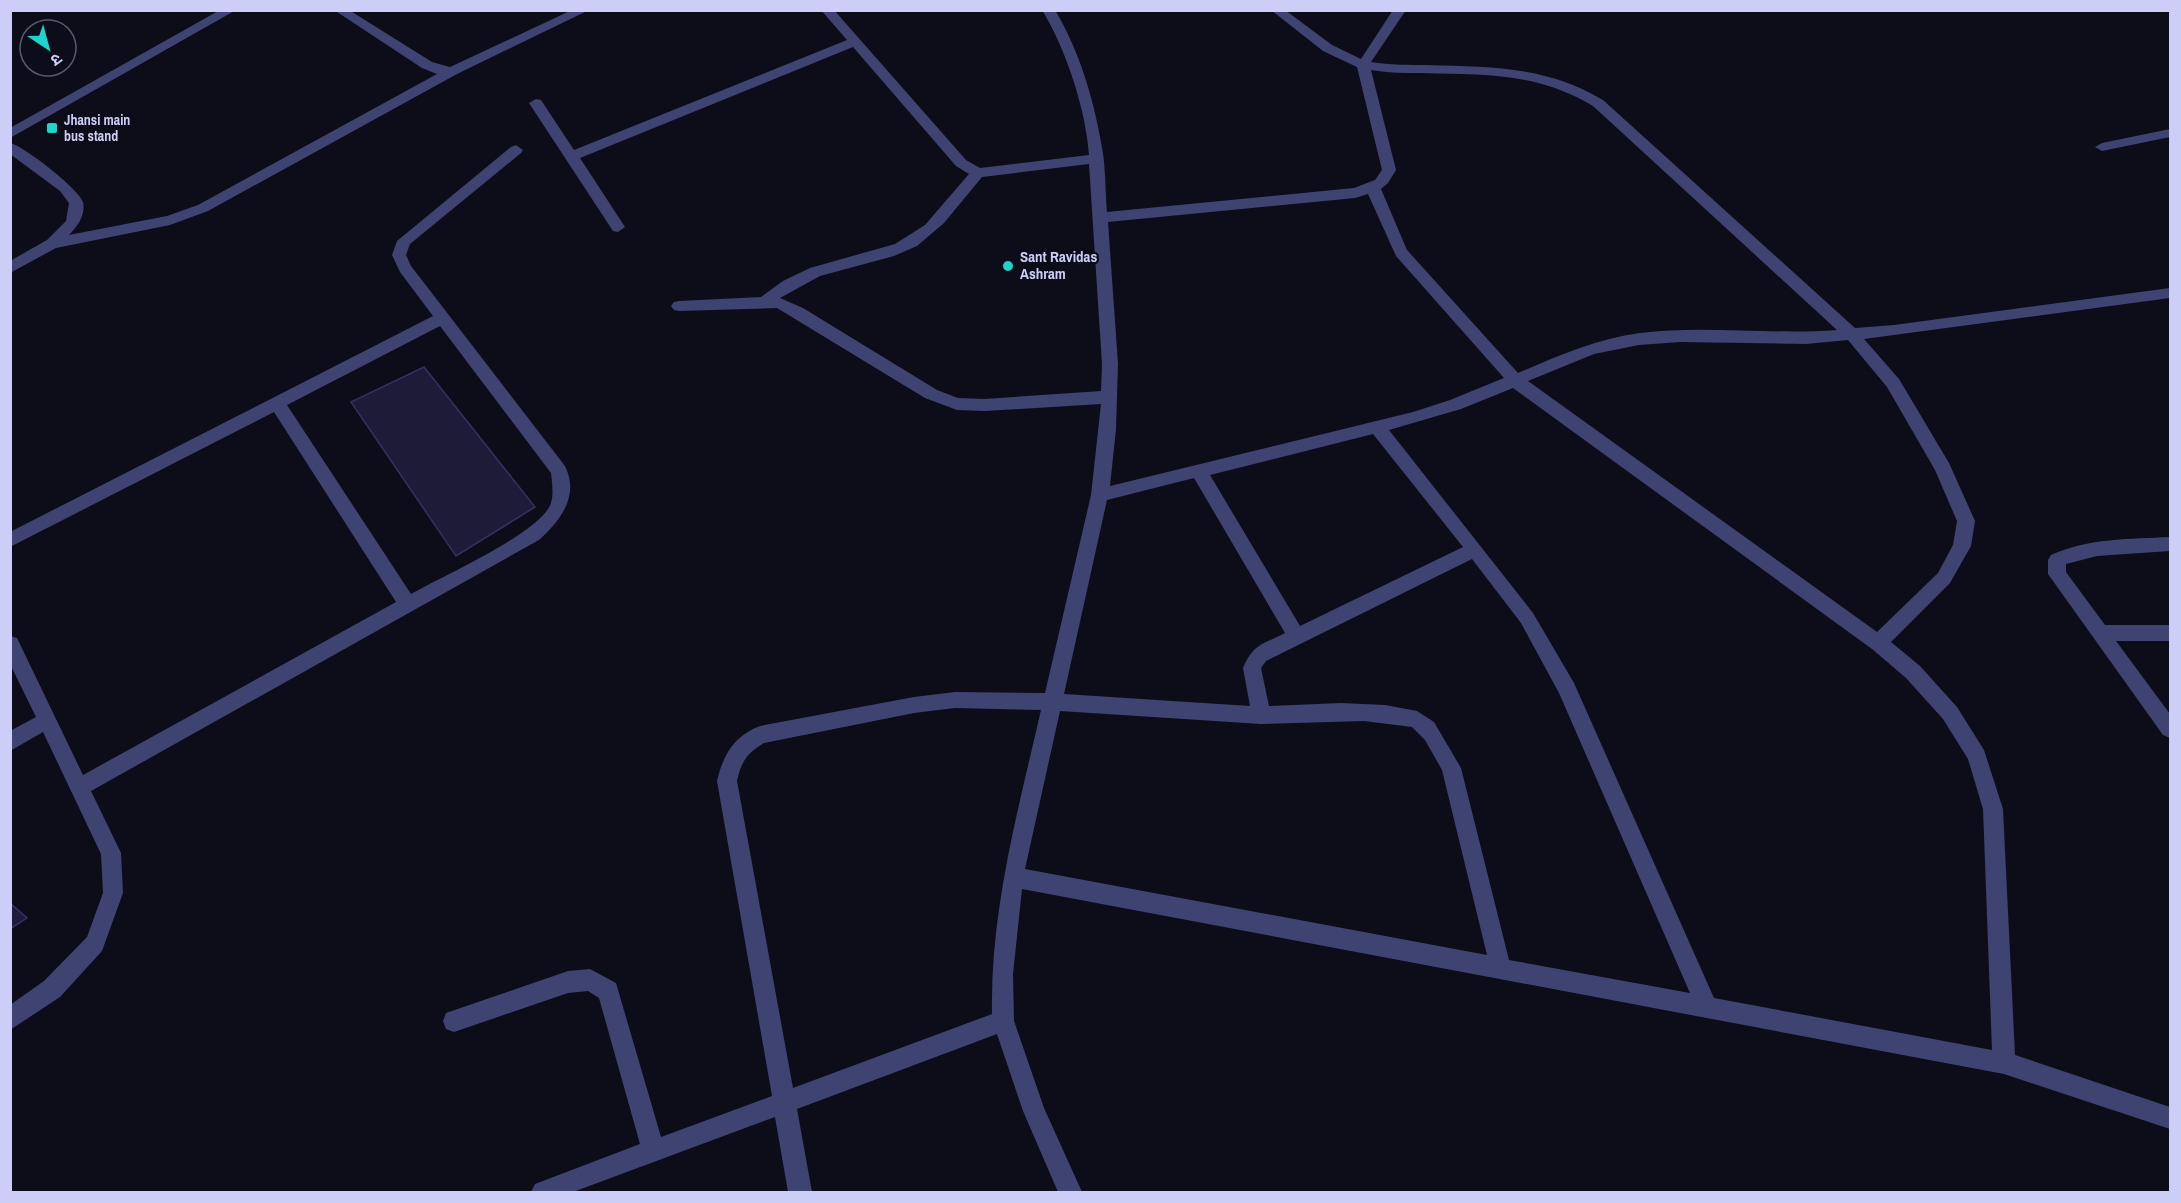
<svg xmlns="http://www.w3.org/2000/svg" width="2181" height="1203" font-family="'Archivo Narrow','Noto Sans Devanagari',sans-serif">
<style>
.building{fill:#1d1b38;stroke:#333161;stroke-width:1.5}
.lines{fill:none;stroke-linecap:round;stroke-linejoin:round}
.minor{fill:#3e4372;fill-rule:evenodd}
.poi-dot{fill:#1dd3cb;stroke:#0d0d19;stroke-width:2}
.labels{text-anchor:middle;stroke-width:4.5;stroke-linejoin:round;paint-order:stroke}
.far-poi-label{font-size:14px;font-weight:bold;fill:#cccef8;stroke:#0d0d19;text-anchor:start}
.poi-label{font-size:15px;font-weight:bold;fill:#cccef8;stroke:#0d0d19;text-anchor:start}
</style>
<rect width="100%" height="100%" fill="#0d0d19"/>
<!-- building -->
<g class="building">
<path d="M424 367 535 507 456 556 351 402Z"/>
<path d="M10 903 27 918 10 929Z"/>
</g>
<g class="lines">
<!-- minor -->
<g class="minor">
<path d="M220 10H236L10 138V128Z"/>
<path d="M334 10H349L432 62 450 67 572 10H589L457 74 208 211 170 225 56 248 10 273V261L47 240 66 221 69 203 60 191 10 154V143C24 146 79 189 83 202 86 215 77 227 69 235L167 216 198 205 437 74 422 68Z"/>
<path d="M821 10H834L966 160 980 168 1089 155C1086 110 1066 49 1042 10H1055C1079 50 1093 97 1101 142 1106 165 1105 189 1107 212L1354 188 1375 180 1382 170 1357 67 1323 51 1271 10H1285L1332 45 1361 59 1393 10H1406L1371 62C1390 65 1409 65 1427 65 1491 67 1546 66 1603 100L1855 328 1894 325 2170 288V298L1864 339 1899 379 1949 463 1975 521 1971 546 1950 583 1891 642 1920 666 1957 707 1984 750 2003 809 2015 1055 2170 1107V1129L2004 1074 1022 889 1013 974 1014 1021 1044 1108 1082 1192H1058L1023 1111 997 1034 797 1109 812 1192H788L775 1117 573 1192H531L535 1184 640 1144 599 998 588 991 568 993 454 1032 446 1029 443 1021 446 1013 568 971 590 969 616 983 661 1137 772 1096 717 781C723 755 734 736 760 726L914 697 955 692 1045 693 1091 495 1101 404 985 411 957 410 925 398 777 308 679 311 674 310 671 306 674 302 679 301 761 297 783 281 810 268 895 244 925 225 969 174 956 166 853 47 580 158 625 227 618 232 613 231 529 103 536 99 541 100 574 150 847 40ZM1371 70C1388 73 1405 73 1422 73 1486 75 1536 72 1593 106L1837 330C1771 335 1705 325 1640 333 1596 339 1558 356 1518 373L1407 250 1381 189 1388 183 1396 170ZM1089 164 1102 364 1101 391 985 399 958 398 937 390 803 308 780 298 820 276 894 256 917 246 944 223 982 177ZM1368 194 1396 256 1504 378 1450 400 1413 412 1110 486 1116 429 1118 364 1108 222 1355 198ZM1848 340 1887 387 1935 470 1957 521 1953 545 1938 573 1877 632 1528 381 1594 354 1639 345 1680 342 1806 344ZM1513 388 1872 649 1906 678 1943 719 1968 759 1983 809 1992 1050 1714 998 1574 683 1533 613 1389 430 1461 409ZM1373 434 1463 547 1300 626 1210 475ZM1194 478 1285 633C1262 645 1254 643 1243 668L1250 706 1064 694 1107 500ZM1472 559 1521 623 1559 693 1690 993 1509 960 1461 768 1434 722 1417 711 1385 705 1341 703 1269 706 1261 668 1266 661ZM955 708 1041 710C1018 811 990 910 992 1014L793 1088 737 781C741 762 747 753 764 743L914 713ZM1060 711 1261 724 1364 721 1412 727 1425 740 1442 770 1487 955 1025 869Z"/>
<path d="M2170 129V137L2102 151 2095 147 2102 143Z"/>
<path d="M516 145 523 150 521 153 410 244 406 255 411 266 565 466C580 496 560 521 539 540L91 791 121 853 123 893 102 951 60 997 10 1030V1005L44 981 87 937 103 893 101 854 43 732 10 751V731L36 717 10 664V636L17 638 83 775 396 602 274 412 10 547V532L433 316 400 272 392 255 397 241 511 147ZM440 326 551 473C552 484 555 499 548 509 530 537 443 576 411 594L287 405Z"/>
<path d="M2170 537V551L2097 556 2066 564V572L2105 625H2170V641H2116L2170 714V738L2163 735 2048 574V560L2051 555C2089 538 2129 539 2170 537Z"/>
</g>
</g>
<!-- markers -->
<g class="poi-dot">
<rect x="46" y="122" width="12" height="12" rx="3"/>
<circle cx="1008" cy="266" r="6"/>
</g>
<g class="labels">
<!-- far-poi labels -->
<g class="far-poi-label">
<text x="64" y="125">Jhansi main<tspan x="64" dy="16">bus stand</tspan></text>
</g>
<!-- poi labels -->
<g class="poi-label">
<text x="1020" y="262">Sant Ravidas<tspan x="1020" dy="17">Ashram</tspan></text>
</g>
</g>
<!-- border -->
<rect width="2181" height="1203" fill="none" stroke="#cccef8" stroke-width="24"/>
<!-- north arrow -->
<g transform="translate(48 48) rotate(144)"><circle r="28" fill="#0d0d19" stroke="#595a72" stroke-width="1.5"/>
<path d="M0-4.5L10 22L0 15L-10 22Z" fill="#1dd3cb"/>
<text y="-9" font-size="16" font-weight="bold" text-anchor="middle" fill="#cccef8">उ</text>
</g>
</svg>
